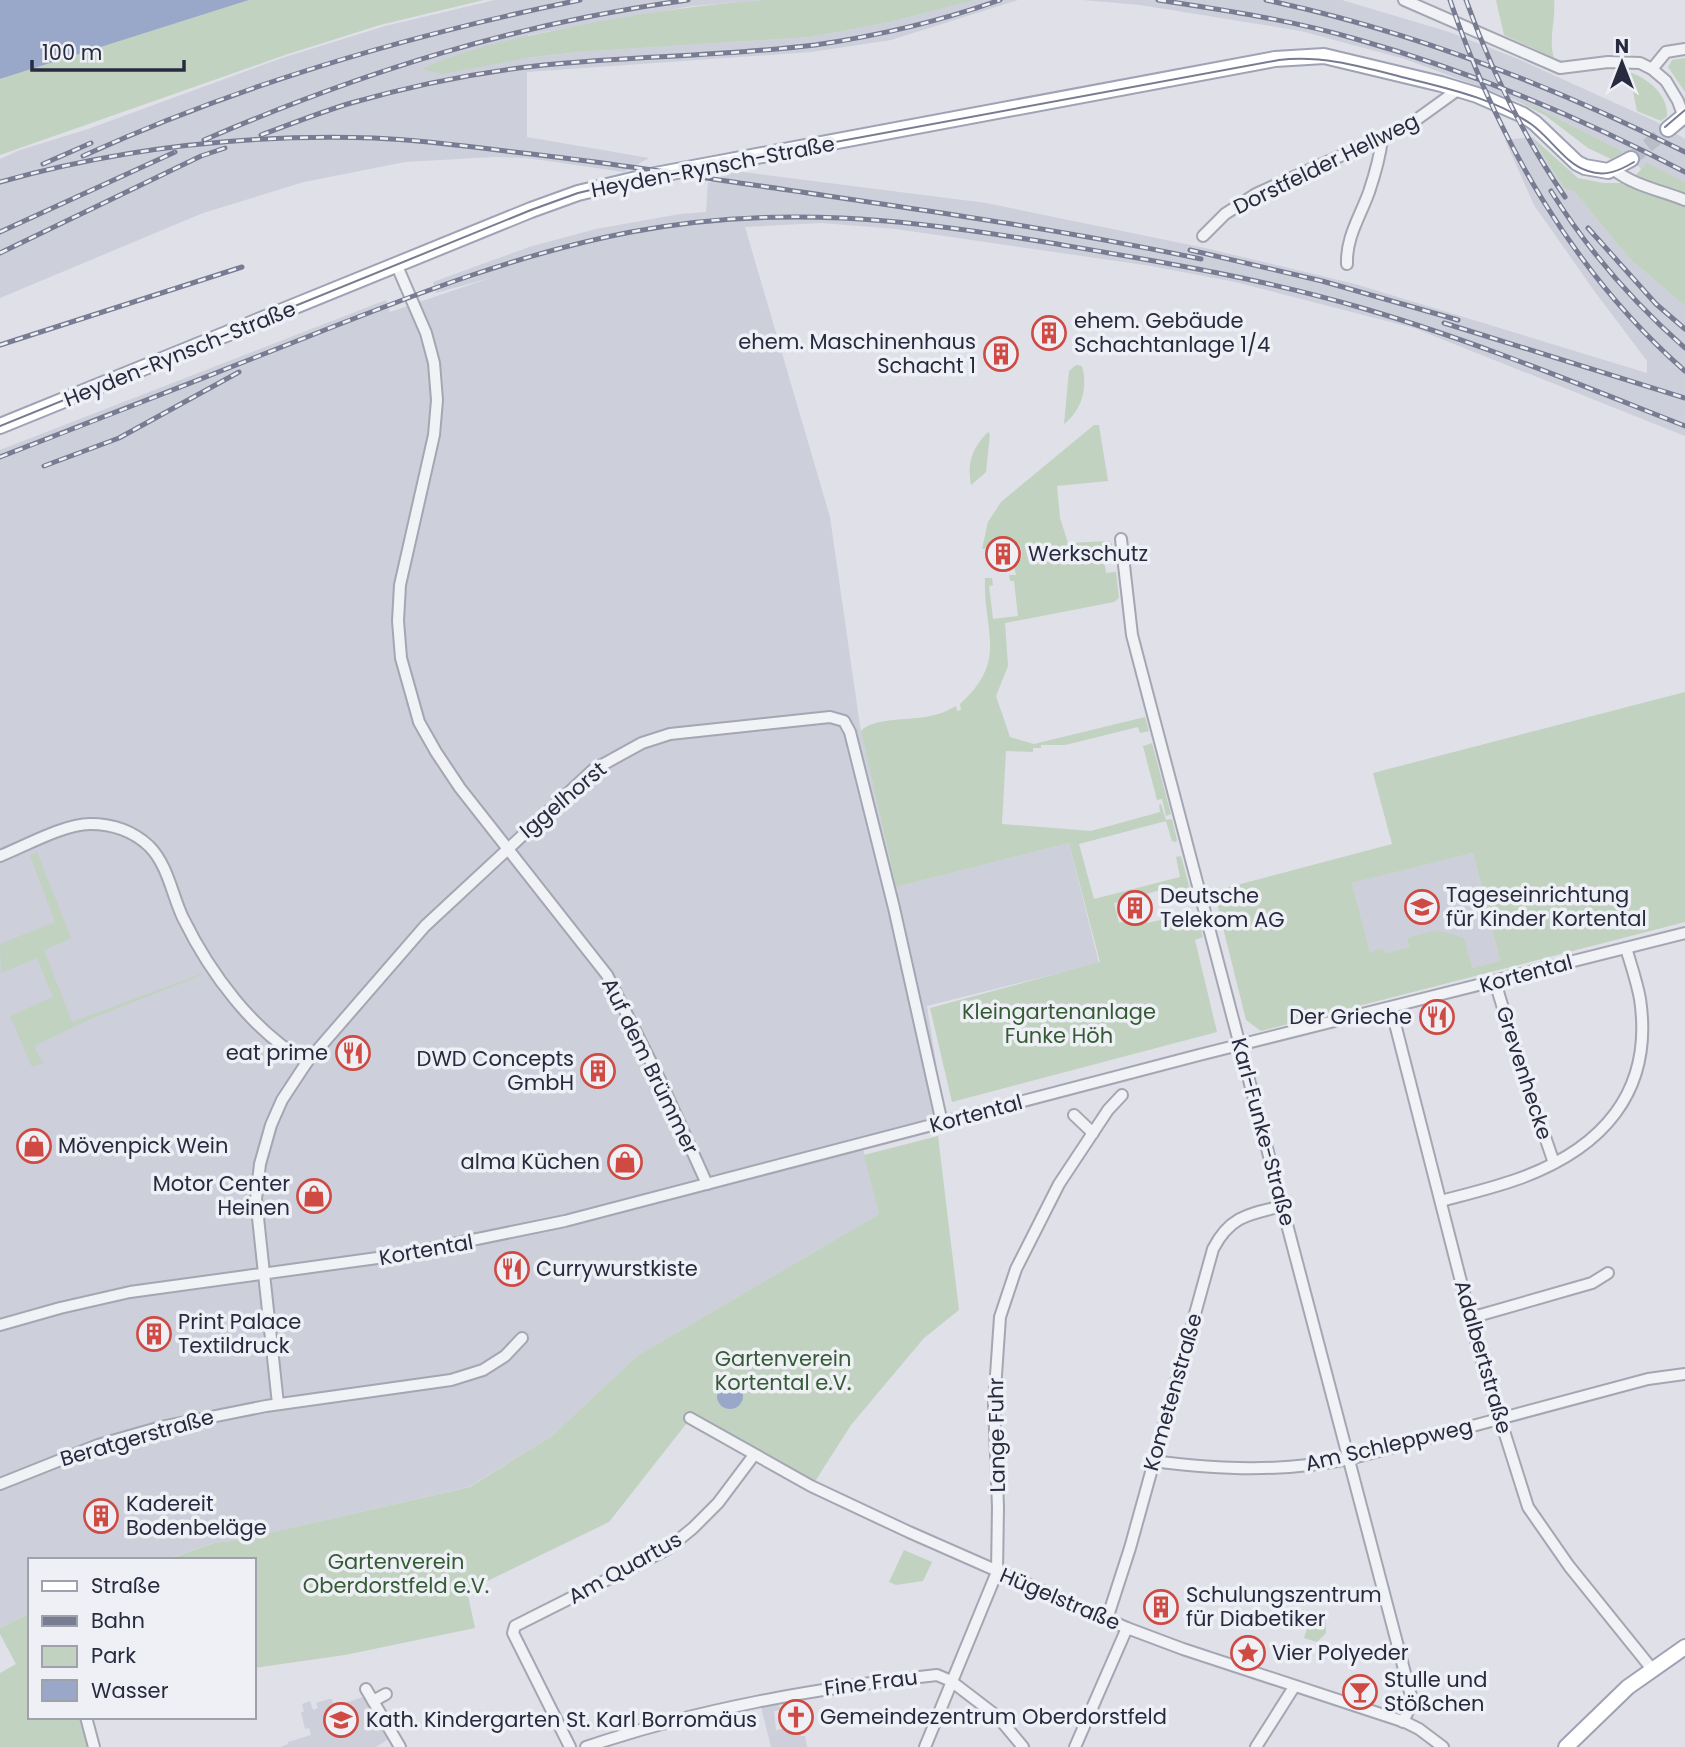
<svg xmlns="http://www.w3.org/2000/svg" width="1685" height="1747" font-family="Poppins,sans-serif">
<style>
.built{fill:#cdcfda}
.green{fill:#c1d2c0;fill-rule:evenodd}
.water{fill:#99a7c8}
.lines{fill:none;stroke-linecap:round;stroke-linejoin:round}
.major-tunnel{stroke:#babcc6;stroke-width:14;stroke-dasharray:14 7;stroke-linecap:butt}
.minor-casing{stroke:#a4a6b2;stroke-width:14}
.major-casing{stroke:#9ea2b4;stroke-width:18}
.minor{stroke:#f1f2f6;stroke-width:10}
.major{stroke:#fff;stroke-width:14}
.tram{stroke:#787c92;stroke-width:2}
.rail-casing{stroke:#787c92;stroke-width:5}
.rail{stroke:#eef0f6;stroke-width:2.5;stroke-dasharray:8;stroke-linecap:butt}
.labels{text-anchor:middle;stroke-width:7;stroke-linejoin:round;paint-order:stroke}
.street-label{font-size:21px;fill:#282b3f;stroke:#eef0f6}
.poi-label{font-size:21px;fill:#282b3f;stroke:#eef0f6;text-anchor:start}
.park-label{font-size:21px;fill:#355b35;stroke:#eef0f6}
</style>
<rect width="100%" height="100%" fill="#dfe0e8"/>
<!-- built -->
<g class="built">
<path d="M495 0H764L692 6 528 35V58L578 52 811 37 890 22 975 0H1018L891 40 811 52 527 72V137L649 158 624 172 527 158 493 157 405 162 304 182 203 213 0 298V159L20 150 88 129 282 58 385 26Z"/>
<path d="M1083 0H1342L1449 32 1518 59 1655 121 1685 139V182L1648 164 1641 169 1624 152 1537 108 1405 59 1301 31 1140 5Z"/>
<path d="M1532 137 1565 189 1574 191 1630 259 1685 306V436L1414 328 1235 282 1151 266 896 229 822 223 745 227 830 517 860 726 896 887 1069 843 1099 963 927 1006 945 1119 861 1140 879 1214 637 1356 552 1436 469 1487 238 1540 213 1543 165 1560H30V1613L0 1628V450L386 300 390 312 490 278 436 293 433 282 529 247 596 229 680 214 706 212 708 183 735 171 986 203 1205 248 1355 284 1647 373V361L1595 292 1534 205 1505 140Z"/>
<path d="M1473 853 1500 961 1472 968 1407 938 1409 947 1385 953 1370 952 1352 883Z"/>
<path d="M366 1696 390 1738 376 1747H281L288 1744V1742L311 1735 309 1728 305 1729 301 1712H304L302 1704 310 1701 313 1710 318 1708 316 1703 329 1699H332L333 1704 340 1702 342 1704Z"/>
<path d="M779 1704 780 1710 774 1711 776 1730 800 1726 801 1736H805L807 1747H771L761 1707Z"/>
</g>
<!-- green -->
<g class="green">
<path d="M249 0H484L380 25 285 55 0 155V79Z"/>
<path d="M764 0H975L890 22 811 37 578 52 527 58 442 74 422 69C469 48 520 37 572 27 635 14 699 5 764 0Z"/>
<path d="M1496 0H1554C1556 19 1548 40 1554 58L1504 35Z"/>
<path d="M1685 58V92L1668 67 1672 60Z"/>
<path d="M1629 72C1648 78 1668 95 1667 116L1661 121 1637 111Z"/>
<path d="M1514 99 1537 108 1624 152 1611 159 1588 148 1546 116Z"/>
<path d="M1532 137 1578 178 1603 183H1626L1685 203V306L1630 259 1574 191 1565 189Z"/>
<path d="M1647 163 1685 182V195L1634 177Z"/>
<path d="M1076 365 1082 366C1088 387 1082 410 1064 424L1069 371Z"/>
<path d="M1094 425H1099L1108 481 1057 486 1060 518 1068 543 1109 541 1112 544 1113 556 1104 560 1106 573 1116 572 1119 598 1114 602 1005 623 1008 666 996 696 1010 737 1034 744 1145 717 1149 731 1140 733 1138 727 1065 745H1041V748H1033V752L1006 751 1002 824 1091 831 1160 812 1159 805 1161 804 1166 820 1172 819 1177 840 1176 842 1172 841 1166 821 1079 844 1094 899 1180 877 1176 857 1181 856 1193 901 1178 906 1171 887 1114 903 1119 923 1145 917 1147 923 1196 912 1203 937 1195 940 1217 1032 952 1102 930 1008 1100 962 1069 843 896 887 861 731C872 718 908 720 925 717 937 715 946 712 956 706L957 711 961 710 960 704C1009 660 983 631 985 578H992L993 585 989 586 993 619 1018 616 1014 581H1010L1009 575H1016L1012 559 1022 557 1021 548H1011L1010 546 982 549 988 522 1001 502Z"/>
<path d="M988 432 990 434 986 472 971 485C967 463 972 448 988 432Z"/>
<path d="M1685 692V922L1261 1031 1246 1020 1214 891 1392 844 1373 773ZM1473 853 1500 961 1472 968 1464 938 1437 930 1407 938 1409 947 1385 953 1384 949 1370 952 1352 883Z"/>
<path d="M1152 743 1171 814 1166 816 1162 799 1157 800 1143 746Z"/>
<path d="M37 852 71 938 44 950 72 1022 201 974 202 975 88 1020 34 1046 43 1063 32 1067 10 1016 53 997 37 958 1 973 0 944 55 922 30 855Z"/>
<path d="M938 1136 959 1310 924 1338 851 1425 812 1486 690 1419 609 1522 467 1591 475 1628 345 1655 254 1668V1560H166L214 1543 238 1540 470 1487 552 1436 637 1356 879 1214 864 1155Z"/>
<path d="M904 1550 932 1562 923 1581 896 1585 889 1582Z"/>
<path d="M1325 1610 1326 1633 1317 1642 1304 1638 1312 1613Z"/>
<path d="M30 1613V1717H86L94 1747H0V1673L16 1664 0 1634V1628Z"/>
</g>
<!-- water -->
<g class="water">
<path d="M0 0H249L0 79Z"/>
<circle cx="730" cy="1396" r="13"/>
</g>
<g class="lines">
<!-- major-tunnel -->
<path class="major-tunnel" d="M1631 159 1668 129"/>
<!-- minor casing -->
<g class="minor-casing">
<g id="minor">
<path d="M1404 0 1560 68 1608 62 1640 63 1652 69 1666 81 1678 101 1683 115"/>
<path d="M1652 69 1666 52 1685 49"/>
<path d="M1613 169C1634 186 1660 190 1685 200"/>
<path d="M1203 236 1225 214 1256 194 1409 125 1459 89"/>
<path d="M1347 264C1346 237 1360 217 1369 192 1375 174 1380 157 1382 139"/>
<path d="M397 266 426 333 434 363 437 400 434 435 400 585 398 621 401 658 419 722 436 752 460 788 607 975 660 1080 707 1184"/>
<path d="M1121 539 1132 635 1411 1696 1410 1707 1403 1722"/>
<path d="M0 856C25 846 64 824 90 824 112 824 133 831 149 846 168 865 172 895 183 918 210 973 253 1032 307 1062"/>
<path d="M1495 982 1522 1070 1554 1163"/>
<path d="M1391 1008 1479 1352 1528 1507 1569 1566 1652 1669"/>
<path d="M1074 1115 1093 1133"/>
<path d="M1441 1201C1467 1194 1493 1188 1518 1179 1602 1149 1654 1092 1640 999 1637 982 1631 965 1626 948"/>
<path d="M1470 1318 1592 1283 1608 1273"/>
<path d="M0 1325 60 1308 130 1292 399 1255 565 1221 1199 1055 1685 933"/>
<path d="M278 1404 256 1199 260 1164 271 1125 282 1100 307 1062 425 926 593 770 642 743 670 734 830 717 844 721 850 732 894 908 942 1123"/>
<path d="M690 1418 811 1486 909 1532 1127 1628 1183 1649 1405 1722 1419 1729 1443 1747"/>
<path d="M1153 1461C1224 1470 1279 1472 1349 1459L1648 1379 1685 1374"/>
<path d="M0 1484 98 1445 161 1427 266 1406 451 1380 483 1370 505 1356 522 1338"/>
<path d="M1107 1619 1130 1548 1213 1249C1230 1216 1249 1214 1283 1206"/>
<path d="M366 1689 400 1747"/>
<path d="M373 1701 386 1694"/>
<path d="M86 1717 94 1747"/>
<path d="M570 1747 513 1633 515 1626 666 1550 693 1528 718 1503 754 1455"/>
<path d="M586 1747C701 1708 817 1688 937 1675L951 1681 998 1717 1023 1747"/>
<path d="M925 1747 997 1572 998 1507 994 1404 1000 1317 1016 1269 1059 1184 1108 1110 1122 1095"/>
<path d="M1075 1747 1127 1628"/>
<path d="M1256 1747 1294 1687"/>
</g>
</g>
<!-- major casing -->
<g class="major-casing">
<g id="major">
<path d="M1668 129 1685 115"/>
<path d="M0 426 531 210 578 193 645 177 1275 59 1324 56 1441 84 1477 95 1523 115 1535 123 1577 163 1585 167 1608 171 1631 159"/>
<path d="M1566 1747 1628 1687 1685 1647"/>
</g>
</g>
<!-- minor -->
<use href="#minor" class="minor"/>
<!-- major -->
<use href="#major" class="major"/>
<!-- tram -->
<g class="tram">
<path d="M1665 127 1685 110"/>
<path d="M0 426 531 210 578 193 645 177 1279 60C1324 55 1363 67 1406 78 1449 89 1493 98 1531 124 1551 138 1565 164 1588 171 1605 177 1619 171 1634 162"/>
</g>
<!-- rail casing -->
<g class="rail-casing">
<g id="rail">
<path d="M1158 0C1224 10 1291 20 1356 39 1470 71 1580 117 1685 172"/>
<path d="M1266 0C1413 31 1551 85 1685 152"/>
<path d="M1450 0C1497 139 1574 274 1685 371"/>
<path d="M1466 0C1491 70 1523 136 1565 197"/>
<path d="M261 135C291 124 321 112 351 103 414 85 479 72 544 65 634 56 725 56 815 45 877 36 941 21 1000 0"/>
<path d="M204 140C362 72 517 23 688 0"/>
<path d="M83 156C241 84 409 35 580 0"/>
<path d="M43 164 91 143"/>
<path d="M0 182C121 148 248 134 374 138 421 140 467 146 514 152 597 161 679 174 761 186 908 208 1055 228 1201 259"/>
<path d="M1551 191C1587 249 1634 303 1685 348"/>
<path d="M1588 228 1656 304 1685 329"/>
<path d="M0 232 175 152"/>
<path d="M1190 250 1322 281 1458 320"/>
<path d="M0 253 201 156 225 148"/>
<path d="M1444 323 1685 398"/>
<path d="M0 345 242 267"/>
<path d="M0 457C105 417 208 376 312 335 416 294 521 253 631 232 777 204 907 219 1051 243 1156 261 1260 278 1362 308 1472 340 1578 384 1685 426"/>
<path d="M44 466 119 438 239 372"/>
</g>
</g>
<!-- rail -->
<use href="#rail" class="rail"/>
</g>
<!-- icons -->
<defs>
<g id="building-ring" transform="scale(1.75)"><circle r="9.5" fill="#eef0f6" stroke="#ce4a43" stroke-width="1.5"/><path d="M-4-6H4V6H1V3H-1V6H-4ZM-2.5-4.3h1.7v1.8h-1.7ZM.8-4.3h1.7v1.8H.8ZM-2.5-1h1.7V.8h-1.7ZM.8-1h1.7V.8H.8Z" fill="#ce4a43"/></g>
<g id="school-ring" transform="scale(1.75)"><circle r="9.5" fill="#eef0f6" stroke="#ce4a43" stroke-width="1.5"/><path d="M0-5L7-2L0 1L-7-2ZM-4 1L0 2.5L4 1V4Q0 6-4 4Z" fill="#ce4a43"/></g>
<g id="restaurant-ring" transform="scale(1.75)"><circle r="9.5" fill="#eef0f6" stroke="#ce4a43" stroke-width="1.5"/><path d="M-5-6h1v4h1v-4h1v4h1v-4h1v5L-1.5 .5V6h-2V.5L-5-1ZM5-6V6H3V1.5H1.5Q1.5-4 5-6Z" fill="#ce4a43"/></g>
<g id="shop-ring" transform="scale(1.75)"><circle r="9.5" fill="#eef0f6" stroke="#ce4a43" stroke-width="1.5"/><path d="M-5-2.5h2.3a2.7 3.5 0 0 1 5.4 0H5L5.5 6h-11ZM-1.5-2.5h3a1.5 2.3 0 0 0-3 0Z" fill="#ce4a43"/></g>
<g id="sight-ring" transform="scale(1.75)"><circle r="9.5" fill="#eef0f6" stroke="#ce4a43" stroke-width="1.5"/><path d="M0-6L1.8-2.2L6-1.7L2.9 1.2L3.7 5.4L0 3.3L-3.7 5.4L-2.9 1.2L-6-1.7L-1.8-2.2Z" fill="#ce4a43"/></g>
<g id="bar-ring" transform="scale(1.75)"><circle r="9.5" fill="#eef0f6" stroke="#ce4a43" stroke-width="1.5"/><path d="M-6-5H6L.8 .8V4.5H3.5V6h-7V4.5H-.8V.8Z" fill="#ce4a43"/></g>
<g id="church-ring" transform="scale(1.75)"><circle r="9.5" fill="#eef0f6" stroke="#ce4a43" stroke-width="1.5"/><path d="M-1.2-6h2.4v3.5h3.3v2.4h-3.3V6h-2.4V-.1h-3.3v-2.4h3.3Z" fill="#ce4a43"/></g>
</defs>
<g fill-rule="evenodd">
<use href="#building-ring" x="1049" y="333"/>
<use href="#building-ring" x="1001" y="354"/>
<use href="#building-ring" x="1003" y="554"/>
<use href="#school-ring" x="1422" y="907"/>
<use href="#building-ring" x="1135" y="908"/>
<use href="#restaurant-ring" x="1437" y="1017"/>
<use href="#restaurant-ring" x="353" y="1053"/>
<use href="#building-ring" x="598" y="1071"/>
<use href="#shop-ring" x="34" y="1146"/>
<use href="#shop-ring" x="625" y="1162"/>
<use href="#shop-ring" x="314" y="1196"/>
<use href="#restaurant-ring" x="512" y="1269"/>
<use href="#building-ring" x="154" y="1334"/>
<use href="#building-ring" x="101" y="1516"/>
<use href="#building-ring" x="1161" y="1607"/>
<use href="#sight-ring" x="1248" y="1653"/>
<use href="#bar-ring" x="1360" y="1692"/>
<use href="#church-ring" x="796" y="1717"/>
<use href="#school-ring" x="341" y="1720"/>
</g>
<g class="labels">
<!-- street labels -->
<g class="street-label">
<text transform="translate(1326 164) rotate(-26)" y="7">Dorstfelder Hellweg</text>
<text transform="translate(713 167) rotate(-11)" y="7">Heyden-Rynsch-Straße</text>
<text transform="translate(180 354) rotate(-22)" y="7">Heyden-Rynsch-Straße</text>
<text transform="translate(563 800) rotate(-40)" y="7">Iggelhorst</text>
<text transform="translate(1526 974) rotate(-15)" y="7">Kortental</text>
<text transform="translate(650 1066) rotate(64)" y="7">Auf dem Brümmer</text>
<text transform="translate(1524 1073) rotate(72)" y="7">Grevenhecke</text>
<text transform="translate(976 1114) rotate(-15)" y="7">Kortental</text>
<text transform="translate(1263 1132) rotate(75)" y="7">Karl-Funke-Straße</text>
<text transform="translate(426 1250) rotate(-10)" y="7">Kortental</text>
<text transform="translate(1483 1357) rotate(74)" y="7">Adalbertstraße</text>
<text transform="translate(1173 1392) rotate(-74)" y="7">Kometenstraße</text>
<text transform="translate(997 1435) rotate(-91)" y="7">Lange Fuhr</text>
<text transform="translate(137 1438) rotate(-16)" y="7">Beratgerstraße</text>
<text transform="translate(1389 1445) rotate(-13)" y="7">Am Schleppweg</text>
<text transform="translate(625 1568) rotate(-29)" y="7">Am Quartus</text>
<text transform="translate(1060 1599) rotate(23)" y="7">Hügelstraße</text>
<text transform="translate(871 1683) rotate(-7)" y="7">Fine Frau</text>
</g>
<!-- poi labels -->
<g class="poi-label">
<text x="1074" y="328">ehem. Gebäude<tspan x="1074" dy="24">Schachtanlage 1/4</tspan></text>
<text x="976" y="349" text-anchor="end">ehem. Maschinenhaus<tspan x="976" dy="24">Schacht 1</tspan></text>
<text x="1028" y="561">Werkschutz</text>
<text x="1446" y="902">Tageseinrichtung<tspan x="1446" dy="24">für Kinder Kortental</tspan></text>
<text x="1160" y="903">Deutsche<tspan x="1160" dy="24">Telekom AG</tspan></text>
<text x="1412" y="1024" text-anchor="end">Der Grieche</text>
<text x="328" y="1060" text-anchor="end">eat prime</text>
<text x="574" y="1066" text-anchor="end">DWD Concepts<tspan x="574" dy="24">GmbH</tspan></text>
<text x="58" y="1153">Mövenpick Wein</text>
<text x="600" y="1169" text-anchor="end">alma Küchen</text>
<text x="290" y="1191" text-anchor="end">Motor Center<tspan x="290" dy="24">Heinen</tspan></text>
<text x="536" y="1276">Currywurstkiste</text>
<text x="178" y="1329">Print Palace<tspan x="178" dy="24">Textildruck</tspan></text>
<text x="126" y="1511">Kadereit<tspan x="126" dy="24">Bodenbeläge</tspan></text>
<text x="1186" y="1602">Schulungszentrum<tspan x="1186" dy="24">für Diabetiker</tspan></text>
<text x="1272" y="1660">Vier Polyeder</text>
<text x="1384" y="1687">Stulle und<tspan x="1384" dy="24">Stößchen</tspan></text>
<text x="820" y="1724">Gemeindezentrum Oberdorstfeld</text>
<text x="366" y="1727">Kath. Kindergarten St. Karl Borromäus</text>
</g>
<!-- park labels -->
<g class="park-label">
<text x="1059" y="1019">Kleingartenanlage<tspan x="1059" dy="24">Funke Höh</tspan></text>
<text x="783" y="1366">Gartenverein<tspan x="783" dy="24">Kortental e.V.</tspan></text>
<text x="396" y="1569">Gartenverein<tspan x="396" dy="24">Oberdorstfeld e.V.</tspan></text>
</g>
</g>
<!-- legend -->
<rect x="28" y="1558" width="228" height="161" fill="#eef0f6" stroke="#9fa1ad" stroke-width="2"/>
<rect x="42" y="1581" width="35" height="10" fill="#ffffff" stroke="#9fa1ad" stroke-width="2"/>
<text x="91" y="1593" font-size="21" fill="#282b3f">Straße</text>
<rect x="42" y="1616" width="35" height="10" fill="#787c92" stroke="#9fa1ad" stroke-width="2"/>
<text x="91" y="1628" font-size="21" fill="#282b3f">Bahn</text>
<rect x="42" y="1646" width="35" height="21" fill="#c1d2c0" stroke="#9fa1ad" stroke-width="2"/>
<text x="91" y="1663" font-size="21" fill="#282b3f">Park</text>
<rect x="42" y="1680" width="35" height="21" fill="#99a7c8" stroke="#9fa1ad" stroke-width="2"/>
<text x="91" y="1698" font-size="21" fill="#282b3f">Wasser</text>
<!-- north arrow -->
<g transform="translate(1622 63)" stroke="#eef0f6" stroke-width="5" paint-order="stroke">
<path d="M0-5L12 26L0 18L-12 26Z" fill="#282b3f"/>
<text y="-10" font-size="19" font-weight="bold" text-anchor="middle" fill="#282b3f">N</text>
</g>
<!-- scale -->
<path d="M32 60v10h152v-10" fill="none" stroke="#282b3f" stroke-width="3.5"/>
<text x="42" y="60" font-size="21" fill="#282b3f" stroke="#eef0f6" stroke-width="5" paint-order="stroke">100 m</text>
</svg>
